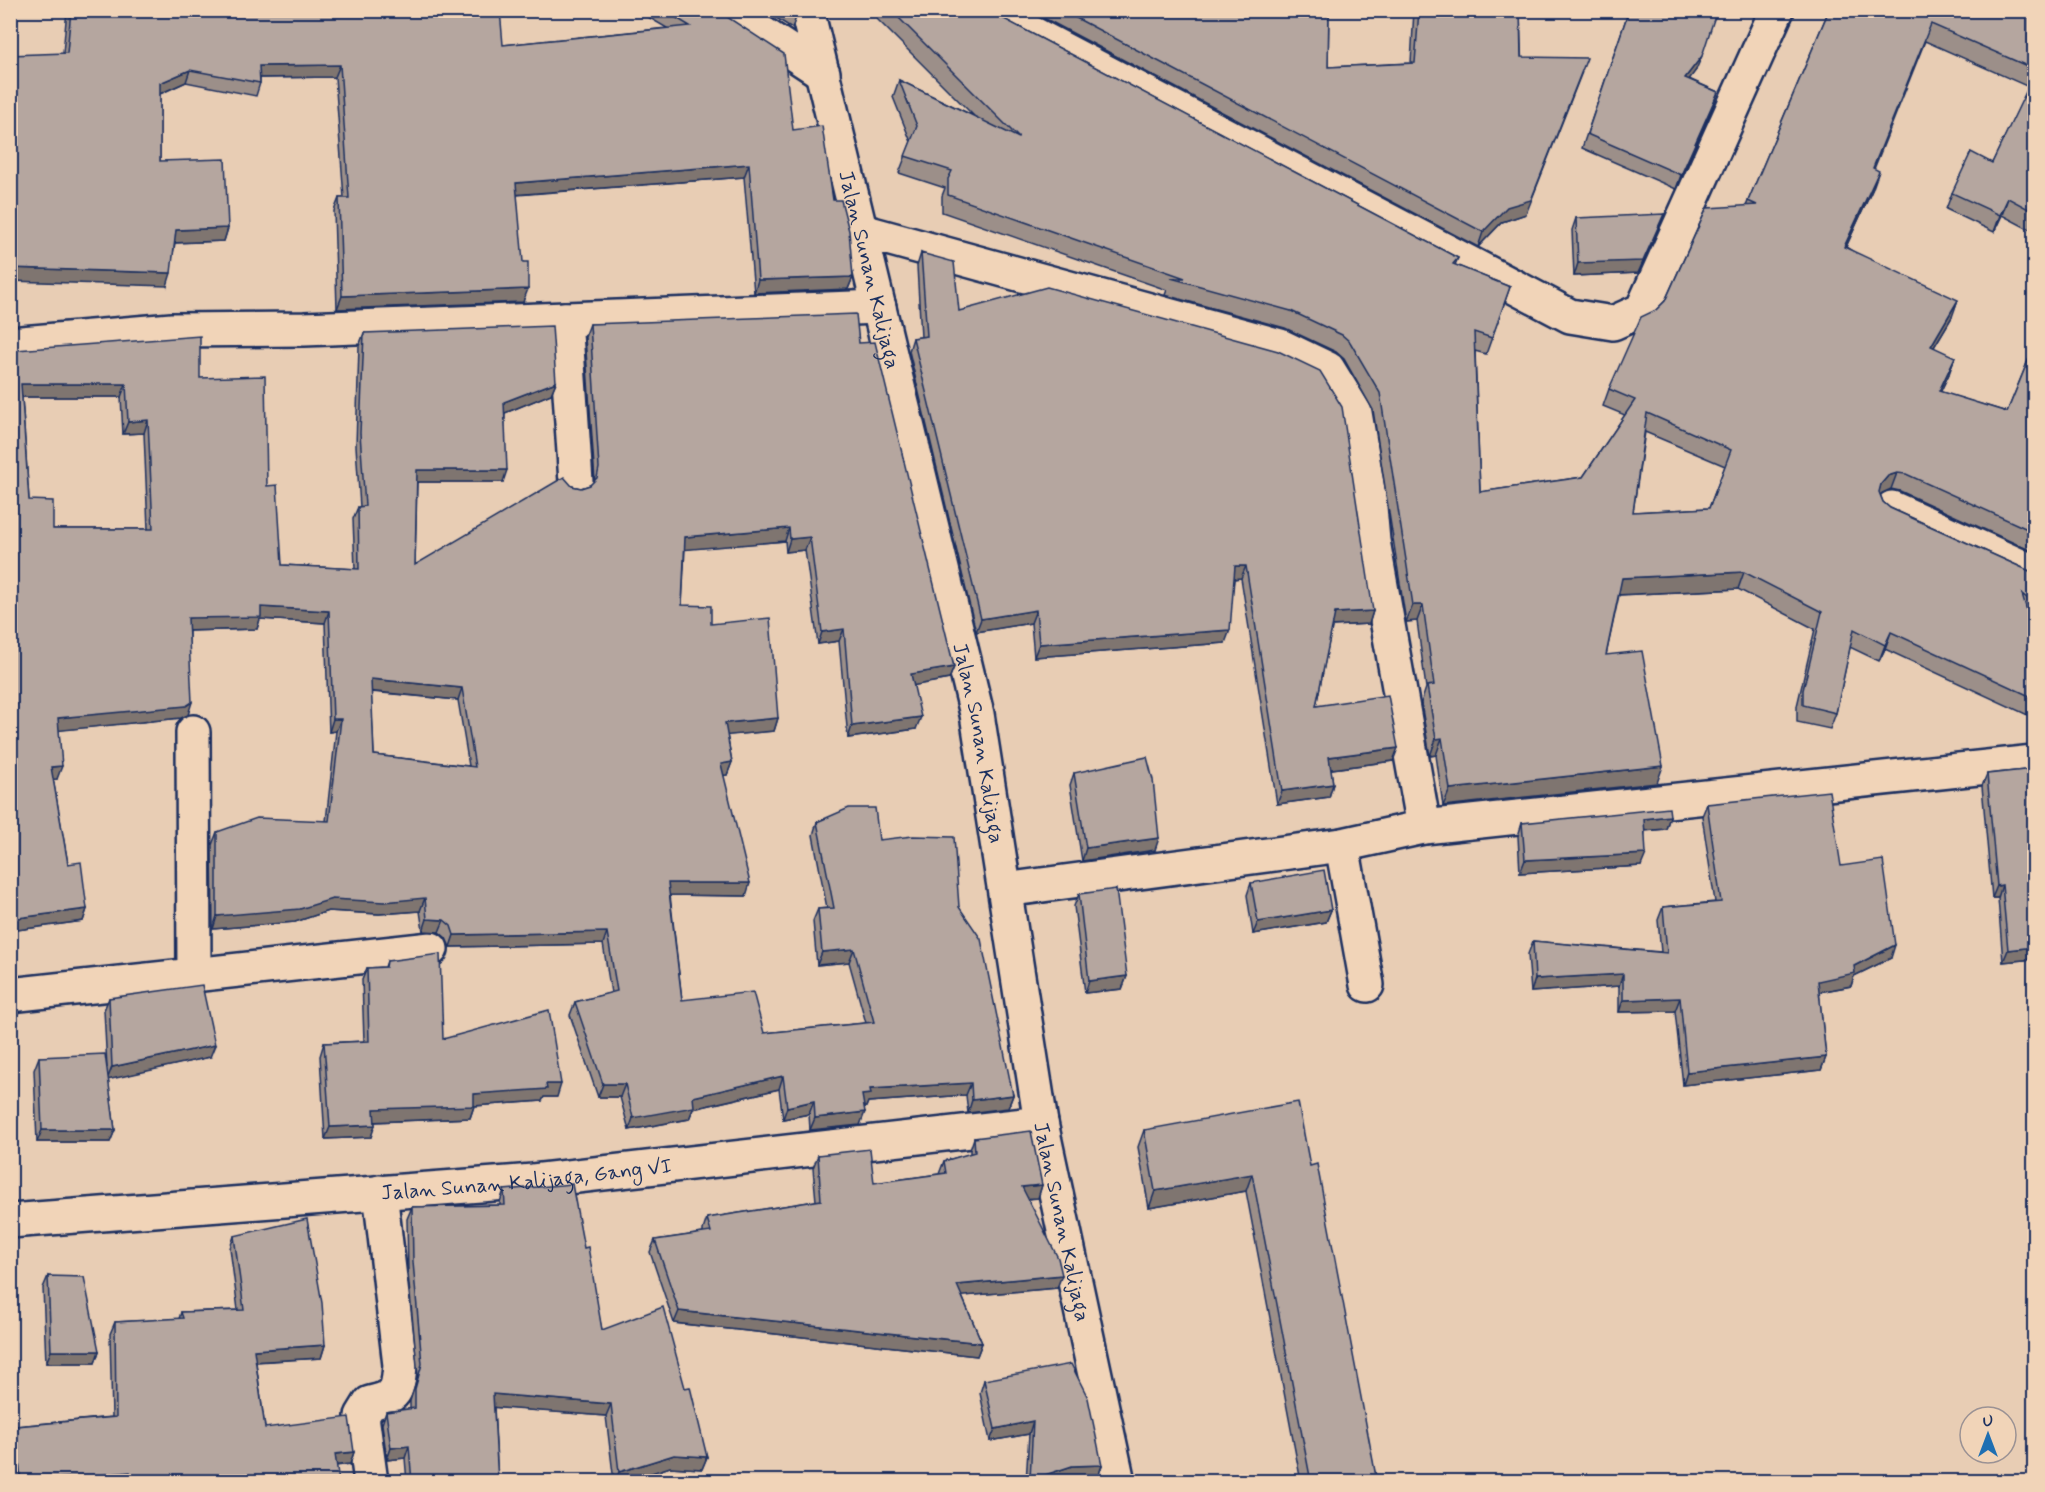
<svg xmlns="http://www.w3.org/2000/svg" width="2045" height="1492" font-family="Mynerve,sans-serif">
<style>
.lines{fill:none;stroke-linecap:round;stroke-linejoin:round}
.street-casing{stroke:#1b2f5e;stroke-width:38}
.secondary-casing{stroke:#1b2f5e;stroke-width:38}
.street{stroke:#f1d4b8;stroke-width:33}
.secondary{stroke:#f1d4b8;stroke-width:33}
.wall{fill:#9c8f89;stroke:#1b2f5e;stroke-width:1.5;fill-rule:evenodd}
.shaded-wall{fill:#7f746f;stroke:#1b2f5e;stroke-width:1.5}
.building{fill:#b5a69f;stroke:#1b2f5e;stroke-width:1.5;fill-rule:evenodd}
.labels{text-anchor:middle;stroke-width:5;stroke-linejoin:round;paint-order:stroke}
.street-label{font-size:21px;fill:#1b2f5e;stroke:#f1d4b8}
</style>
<rect width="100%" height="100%" fill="#e8cdb4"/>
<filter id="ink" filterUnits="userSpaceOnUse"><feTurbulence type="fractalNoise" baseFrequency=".0167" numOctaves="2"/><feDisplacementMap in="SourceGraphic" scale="12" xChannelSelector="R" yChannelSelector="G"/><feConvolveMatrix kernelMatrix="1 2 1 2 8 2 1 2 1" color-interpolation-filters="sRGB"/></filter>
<g filter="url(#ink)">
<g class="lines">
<!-- street casing -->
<g class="street-casing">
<g id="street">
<path d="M727 10 823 73"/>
<path d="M988 10 1570 316 1613 323 1642 310 1777 10"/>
<path d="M862 231 1280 346 1328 369 1355 413 1369 496 1373 541 1424 827"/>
<path d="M565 319 576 482"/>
<path d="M10 344 172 330 304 329 879 307"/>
<path d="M1892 508 2034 572"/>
<path d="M193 732 194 975"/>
<path d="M1342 845 1367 985"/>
<path d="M1005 890 1342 845 1424 827 2034 762"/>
<path d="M10 995 431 949"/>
<path id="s1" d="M10 1221 533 1181 1041 1123"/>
<path d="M371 1482 362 1416 370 1403C397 1397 398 1391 400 1365L380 1192"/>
</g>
</g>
<!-- secondary casing -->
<g class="secondary-casing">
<g id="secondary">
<path id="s2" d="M807 10 977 714 1041 1123 1118 1482"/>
</g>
</g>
<!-- street -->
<use href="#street" class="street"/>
<!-- secondary -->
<use href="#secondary" class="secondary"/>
</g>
<!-- wall -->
<g class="wall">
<path d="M67 10H446V12L503 45 667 28 636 10H720L793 130 833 200 853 277 848 289 754 293 744 177 517 195 523 302 337 309 334 211 339 198H344L335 77 260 78V83L256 96 186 82 160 94V161L228 228 224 241 175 243 167 286 63 53Z"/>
<path d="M764 10H796L797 15 792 28Z"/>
<path d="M877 10H987L1458 258 1455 265 1510 287 1486 354 1475 351 1480 492 1583 477 1625 415 1603 406 1609 389 1656 310 1665 301 1746 206 1829 10H2034V232L2002 215 1994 232 1946 209 1952 193 1992 163 2029 87 1925 41 1874 169 1873 188 1846 247 1952 317 1934 347 1949 374 1940 392 2007 412 2034 346V552L1900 491 1891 489 1882 493 1880 494 1883 502 1890 508 2034 573V626L2031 623 2034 635V711L2032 717 1885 649 1879 661 1850 647 1836 713 1830 729 1797 722V706L1815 629 1738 589 1619 595 1606 655 1657 783 1443 806 1436 755 1430 756 1421 703 1426 688 1417 621 1406 622 1373 410 1344 359 1336 352 1285 328 1165 295 1167 290 942 212V196L945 188 899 173 911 142 893 97 899 80 974 116 877 19ZM1645 432 1725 466 1709 508 1633 512Z"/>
<path d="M1047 10H1329L1328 67 1411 63 1414 10H1520L1526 214 1502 222 1478 247 1044 18Z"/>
<path d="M1629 10 1696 70 1689 79 1718 92 1713 106 1676 189 1582 148Z"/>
<path d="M1576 218 1659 226 1638 273 1574 276 1572 230Z"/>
<path d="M921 253 959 311 1373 611 1369 624 1332 626 1316 706 1393 761 1331 769 1333 784 1329 797 1277 804 1241 578 1234 579 1225 643 1034 657 1031 623 976 632 909 351 913 338 921 337 917 266Z"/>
<path d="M590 324 859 343 954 667 949 679 914 685 916 729 848 738 839 641 818 644 805 550 786 552 785 541 685 549 682 605 711 624 778 718 774 731 727 735 732 762 727 775H723L746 896 670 895 682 1000 764 1033 866 1023 849 962 817 965 813 921 818 909 827 908 813 835 817 822 879 840 959 907 1013 1095 1008 1108 968 1113 966 1095 868 1102 866 1107H864L860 1125 810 1130 809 1114 783 1119 779 1089 693 1109 689 1119 629 1130 620 1097H598L570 1015 575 1002 611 993 603 944 450 947 446 938 439 932 423 931 420 911 379 914 328 911 295 922 213 929 212 845 217 832 326 821 336 731 329 732 325 623 260 619 257 629 189 631 188 715 181 718 59 730 57 779H53L68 864 87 909 83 921 10 931V349L200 378 267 486 282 565 355 569 353 519 358 507H360L356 446 359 346 364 333 556 382 551 394 505 413 503 482H417L415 565 572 486 581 488 590 485 595 481 585 337ZM22 397H121L123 434 144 433 148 529H53L29 500ZM371 692 458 700 469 766 374 755Z"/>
<path d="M2034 769V959L2003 962 1998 898H1992L1982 786 1987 774Z"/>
<path d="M1074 773 1155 850 1082 861 1070 785Z"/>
<path d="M1707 804 1841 866 1891 958 1854 976 1851 986 1819 992 1826 1057 1821 1070 1683 1085 1675 1011 1619 1012V986L1531 992 1528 954 1533 941 1661 952 1658 920 1663 907 1715 902 1702 816Z"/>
<path d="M1670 816 1666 829 1645 831 1641 866 1520 873 1518 836 1522 823Z"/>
<path d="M1251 883 1331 910 1326 922 1253 934 1247 895Z"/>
<path d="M1079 894 1127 976 1122 989 1085 993 1074 906Z"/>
<path d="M387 961 443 1039 557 1097H544L542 1101 474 1106 470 1118 375 1122 371 1137 325 1139 320 1056 324 1043 364 1041 362 980 367 968 385 967Z"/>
<path d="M109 998 210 1057 108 1079 115 1130 110 1142H37L34 1070 39 1057 107 1067 104 1010Z"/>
<path d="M1144 1130 1310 1166 1377 1482H1301L1246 1191 1149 1208 1138 1147Z"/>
<path d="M974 1138 1042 1185 1038 1198 1028 1199 1057 1288 962 1296 982 1343 977 1356 674 1323 650 1252 655 1240 703 1233V1230L707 1218 816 1201 813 1168 818 1155 874 1183 939 1174 944 1161 970 1154V1150Z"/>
<path d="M504 1190 584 1248 602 1330 685 1388 707 1457 702 1469 670 1467 624 1482H614L606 1416 494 1407 498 1482H407L405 1458 387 1460 382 1424 386 1412 410 1409V1401L418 1376 408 1274 407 1219 412 1207 500 1205V1202Z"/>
<path d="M234 1236 325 1345 321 1358 256 1362 265 1428 354 1452 350 1464 336 1466 339 1482H15L11 1438 16 1426 112 1417 110 1334 115 1322 179 1319 181 1312 238 1310 230 1248Z"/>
<path d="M48 1276 99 1351 95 1363H46L43 1288Z"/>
<path d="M984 1380 1102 1465 1098 1477 1068 1479 1059 1482H1026L1029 1434 990 1441 980 1393Z"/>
</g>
<!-- shaded-wall -->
<g class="shaded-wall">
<path d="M1702 56 1696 70 1680 92 1685 78Z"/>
<path d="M340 65 335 77 255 78 259 66Z"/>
<path d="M190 70 186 82 155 96 160 83Z"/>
<path d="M1582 72 1526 214 1502 222 1478 247 1483 232Z"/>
<path d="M1718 92 1713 106 1676 189 1681 175Z"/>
<path d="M749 164 744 177 512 195 516 183Z"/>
<path d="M1879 171 1873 188 1838 264 1844 247Z"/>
<path d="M2008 198 2002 215 1994 232 2000 215Z"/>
<path d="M1664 214 1659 226 1638 273 1574 276 1578 263Z"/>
<path d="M228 228 224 241 171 243 176 230Z"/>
<path d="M10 268 171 273 167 286 10 281Z"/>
<path d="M853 277 848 289 754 293 758 280Z"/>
<path d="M528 289 523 302 337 309 342 296Z"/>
<path d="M1958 300 1952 317 1925 362 1931 346Z"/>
<path d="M1955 357 1949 374 1933 408 1939 391Z"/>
<path d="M556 382 551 394 500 415 504 402Z"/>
<path d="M21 384H126L121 397H16Z"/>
<path d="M148 420 144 433 123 434 128 422Z"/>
<path d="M417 470H507L503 482H412Z"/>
<path d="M1897 473 1891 489 1882 493 1875 501 1881 484 1888 476Z"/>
<path d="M789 528 785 541 681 550 685 537Z"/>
<path d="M810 537 805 550 786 552 790 539Z"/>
<path d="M1235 566H1246L1241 578 1230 579Z"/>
<path d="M1744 572 1738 589 1616 595 1622 578Z"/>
<path d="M1413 605H1423L1417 621 1406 622Z"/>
<path d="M261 607 329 611 325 623 260 619 257 629 183 631 188 618Z"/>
<path d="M1036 610 1031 623 976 632 981 619Z"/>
<path d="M1373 611 1369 624 1330 626 1335 613Z"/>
<path d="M844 629 839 641 818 644 822 632Z"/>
<path d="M1230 630 1225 643 1034 657 1039 644Z"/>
<path d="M1891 632 1885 649 1879 661 1885 645Z"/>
<path d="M954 667 949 679 906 687 911 674Z"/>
<path d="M371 679 462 688 458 700 366 691Z"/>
<path d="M192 702 188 715 181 718 54 731 58 718Z"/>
<path d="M921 717 916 729 848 738 852 726Z"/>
<path d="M778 718 774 731 721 736 725 723Z"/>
<path d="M333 719H341L336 731 329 732Z"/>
<path d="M1442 738 1436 755 1430 756 1436 739Z"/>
<path d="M1398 748 1393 761 1324 770 1329 757Z"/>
<path d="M732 762 727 775 716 776 721 764Z"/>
<path d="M62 766 57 779 47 780 51 767Z"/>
<path d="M1663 766 1657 783 1443 806 1450 789Z"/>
<path d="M1333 784 1329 797 1277 804 1282 791Z"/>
<path d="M1670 816 1666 829 1640 831 1644 819Z"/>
<path d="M1159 838 1155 850 1082 861 1086 848Z"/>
<path d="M1646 854 1641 866 1520 873 1525 860Z"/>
<path d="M668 883H750L746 896 664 895Z"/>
<path d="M2002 885 1998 898H1992L1997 886Z"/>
<path d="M425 898 420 911 379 914 328 911 295 922 213 929 217 916 332 899Z"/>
<path d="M87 909 83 921 10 931V919Z"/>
<path d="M1331 910 1326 922 1253 934 1258 922Z"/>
<path d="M427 919 444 920 439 932 423 931Z"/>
<path d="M607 932 603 944 450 947 454 935Z"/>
<path d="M1895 945 1891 958 1854 976 1851 986 1813 993 1818 981 1854 966Z"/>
<path d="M2034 947V959L2003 962 2008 950Z"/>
<path d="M854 949 849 962 817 965 822 952Z"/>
<path d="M1623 974 1619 986 1531 992 1535 979Z"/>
<path d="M1127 976 1122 989 1085 993 1089 981Z"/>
<path d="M1680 998 1675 1011 1619 1012 1623 1000Z"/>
<path d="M215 1045 210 1057 107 1080 112 1067Z"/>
<path d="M1826 1057 1821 1070 1683 1085 1687 1072Z"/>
<path d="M783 1076 779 1089 693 1109 689 1119 629 1130 633 1118 693 1097Z"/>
<path d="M971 1083 966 1095 868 1102 866 1107 858 1108 862 1095 870 1089Z"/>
<path d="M546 1084H561L557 1097H544L542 1101 474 1106 470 1118 370 1122 374 1109 474 1094Z"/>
<path d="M603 1084H625L620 1097H598Z"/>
<path d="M1013 1095 1008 1108 968 1113 972 1100Z"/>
<path d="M814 1101 809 1114 783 1119 787 1107Z"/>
<path d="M865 1112 860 1125 810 1130 815 1118Z"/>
<path d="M375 1125 371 1137 325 1139 330 1127Z"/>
<path d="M42 1130H115L110 1142H37Z"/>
<path d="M1252 1174 1246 1191 1149 1208 1155 1191Z"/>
<path d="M1042 1185 1038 1198 1018 1199 1022 1187Z"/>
<path d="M1062 1275 1057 1288 953 1297 957 1285Z"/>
<path d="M679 1311 982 1343 977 1356 674 1323Z"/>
<path d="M325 1345 321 1358 250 1362 254 1350Z"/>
<path d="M51 1351H99L95 1363H46Z"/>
<path d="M493 1394 611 1404 606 1416 489 1407Z"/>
<path d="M1033 1421 1029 1434 990 1441 995 1429Z"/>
<path d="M409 1446 405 1458 387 1460 391 1448Z"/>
<path d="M354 1452 350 1464 330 1466 335 1454Z"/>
<path d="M674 1455 707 1457 702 1469 670 1467 624 1482H615L619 1472Z"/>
<path d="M1102 1465 1098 1477 1068 1479 1059 1482H1030V1480L1072 1466Z"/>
<path d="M130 1472 127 1482H25Z"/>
</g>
<!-- building -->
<g class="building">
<path d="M71 10H446V12L457 10H500L503 45 690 26 663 10H720L721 13 784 54 793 130 822 126 833 200H841L849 231 853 277 758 280 749 164 516 183 523 262H528V289L342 296 339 198H349L340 65 259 66 260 83 190 70 160 83V161L225 159 228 228 176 230 171 273 10 268V55L67 53Z"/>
<path d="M789 10H796L797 15Z"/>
<path d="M891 10H987L1458 258 1453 264 1510 287 1492 338 1474 332 1480 492 1583 477 1635 400 1609 389 1641 317 1656 310 1665 301 1707 208 1757 205 1748 201 1829 10H2034V69L1931 24 1873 168 1879 171 1844 247 1958 300 1931 346 1955 357 1939 391 2007 412 2034 346V532L1906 474 1897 473 1888 476 1881 484 1879 492 1883 502 1890 508 2034 573V604L2022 594 2034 634V698L1891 632 1885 645 1854 629 1836 713 1803 705V690L1822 612 1744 572 1622 578 1606 655 1642 651 1663 766 1450 789 1442 738 1436 739 1427 686 1434 685 1423 605H1413L1380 393 1350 342 1342 335 1291 311 1171 278H1185L948 195V179L952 171 905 156 917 126 899 80 1019 138ZM1647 413 1731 450 1709 508 1633 512Z"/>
<path d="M1061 10H1329L1328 67 1415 63 1419 10H1520L1521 57 1587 58 1531 200 1507 207 1483 232Z"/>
<path d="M1629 10H1717L1702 56 1685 78 1718 92 1681 175 1587 134Z"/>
<path d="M2034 75V212L2008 198 2000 215 1952 193 1971 152 1992 163Z"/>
<path d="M1664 214 1643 261 1578 263 1576 218Z"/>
<path d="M921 253 954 262 959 311 1047 287 1278 351 1320 371 1342 407 1373 611 1335 613 1316 706 1388 695 1398 748 1329 757 1333 784 1282 791 1246 566H1235L1230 630 1039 644 1036 610 981 619 913 338 927 336Z"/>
<path d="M856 314 859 343 875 342 954 667 911 674 921 717 852 726 844 629 822 632 810 537 790 539 789 528 685 537 682 605 711 606V624L770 618 778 718 725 723 732 762 721 764 750 883H668L682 1000 753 992 764 1033 874 1022 854 949 822 952 818 909 834 908 817 822 849 808H875L879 840 913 836 954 837 959 907 981 939 1013 1095 972 1100 971 1083 870 1089 871 1094 862 1095 865 1112 815 1118 814 1101 787 1107 783 1076 693 1097 694 1107 633 1118 625 1084H603L575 1002 617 991 607 932 454 935 451 926 444 920 427 919 425 898 384 902 332 899 300 909 217 916V832L257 818 329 821 341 719H333L329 611 261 607V617L188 618 192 702 186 706 58 718 62 766 51 767 68 864 81 862 87 909 10 919V349L16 350 200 336V378L265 376 267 486 277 485 282 565 359 569 358 507 365 506 360 433 364 333 552 326 556 382 504 402 507 470H417L415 565 564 477 572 486 581 488 590 485 597 478 599 468 590 324ZM21 384H126L128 422 148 420 153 529H53V501L29 500ZM371 679 462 688 475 767 374 755Z"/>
<path d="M1147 757 1153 780 1159 838 1086 848 1074 773Z"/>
<path d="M2034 769V947L2008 950 2002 885 1997 886 1987 774Z"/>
<path d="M1829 791 1841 866 1883 860 1895 945 1854 966 1855 973 1818 981 1826 1057 1687 1072 1680 998 1623 1000V974L1535 979 1533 941 1667 953 1663 907 1721 902 1707 804Z"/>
<path d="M1669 808 1670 816 1644 819 1646 854 1525 860 1522 823Z"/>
<path d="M1324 870 1331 910 1258 922 1251 883Z"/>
<path d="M1116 889 1127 976 1089 981 1079 894Z"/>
<path d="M440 954 443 1039 549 1010 561 1084H546L547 1089 474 1094V1106L374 1109 375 1125 330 1127 324 1043 369 1041 367 968 386 967 387 961Z"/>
<path d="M202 985 215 1045 112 1067 109 998Z"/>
<path d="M105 1054 115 1130H42L39 1057Z"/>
<path d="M1298 1102 1310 1166 1317 1164 1377 1482H1311L1252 1174 1155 1191 1144 1130Z"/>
<path d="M1031 1131 1042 1185 1022 1187 1058 1258 1062 1275 957 1285 982 1343 679 1311 655 1240 711 1232 707 1218 821 1200 818 1155 870 1149 874 1183 946 1173 944 1161 975 1152 974 1138Z"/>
<path d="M572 1184 584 1248 588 1247 602 1330 663 1307 685 1388 690 1387 707 1457 674 1455 619 1472 611 1404 493 1394 498 1482H412L409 1446 391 1448 386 1412 415 1408V1389L422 1364 413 1262 412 1207 505 1205 504 1190Z"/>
<path d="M307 1219 322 1303 325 1345 254 1350 265 1428 349 1417 354 1452 335 1454 339 1482H130V1472L21 1482 16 1426 116 1417 115 1322 183 1318 181 1312 244 1310 234 1236Z"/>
<path d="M48 1276 84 1277 99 1351H51Z"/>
<path d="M1071 1364 1088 1398 1102 1465 1072 1466 1030 1480 1033 1421 995 1429 984 1380Z"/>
</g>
</g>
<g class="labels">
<!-- street labels -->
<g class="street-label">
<text dy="7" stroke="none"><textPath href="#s2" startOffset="267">Jalan Sunan Kalijaga</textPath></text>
<text dy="7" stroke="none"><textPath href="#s2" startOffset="753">Jalan Sunan Kalijaga</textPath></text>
<text dy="7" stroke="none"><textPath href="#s1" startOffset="518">Jalan Sunan Kalijaga, Gang VI</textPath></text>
<text dy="7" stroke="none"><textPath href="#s2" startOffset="1239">Jalan Sunan Kalijaga</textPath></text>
</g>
</g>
<!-- margin -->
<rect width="2045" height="1492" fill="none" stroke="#f1d4b8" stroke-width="36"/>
<rect x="18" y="18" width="2009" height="1456" fill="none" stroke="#1b2f5e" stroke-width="2" filter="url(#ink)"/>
<!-- north arrow -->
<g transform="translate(1988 1435)"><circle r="28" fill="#f1d4b8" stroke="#9b9294" stroke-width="1.5"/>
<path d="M0-4.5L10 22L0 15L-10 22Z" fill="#1f6fb2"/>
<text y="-9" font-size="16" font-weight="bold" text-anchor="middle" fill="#1b2f5e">U</text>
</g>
</svg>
